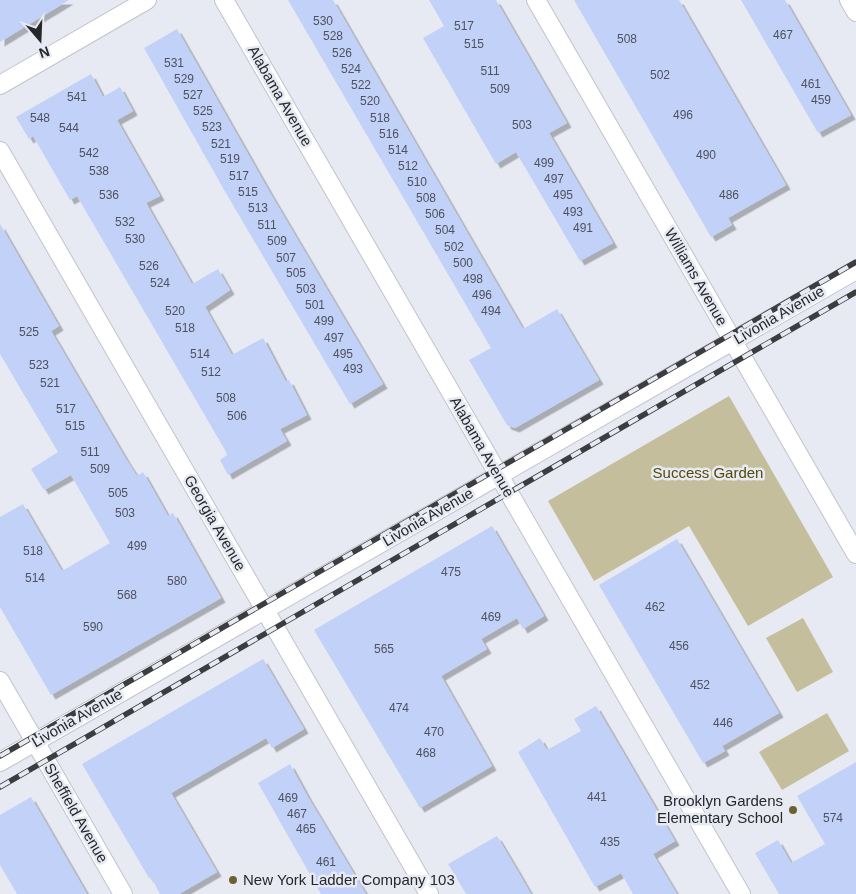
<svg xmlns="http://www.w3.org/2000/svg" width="856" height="894" font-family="Arial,sans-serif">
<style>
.green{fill:#c5be9c}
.building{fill:#c1d1f8;filter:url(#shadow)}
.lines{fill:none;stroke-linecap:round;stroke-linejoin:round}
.minor-casing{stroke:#c0c3cc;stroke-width:20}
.minor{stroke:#fff;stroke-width:18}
.rail-casing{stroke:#3c3d41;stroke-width:5.5}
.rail{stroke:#e7eaf3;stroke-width:4;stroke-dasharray:11;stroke-linecap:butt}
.poi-dot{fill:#6d622f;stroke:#e7eaf3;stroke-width:2}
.labels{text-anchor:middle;stroke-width:5;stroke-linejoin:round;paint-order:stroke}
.number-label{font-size:12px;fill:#4e525e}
.street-label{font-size:15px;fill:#27282b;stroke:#e7eaf3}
.park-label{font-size:15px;fill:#564905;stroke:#e7eaf3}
.poi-label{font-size:15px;fill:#27282b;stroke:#e7eaf3;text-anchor:end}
</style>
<defs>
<filter id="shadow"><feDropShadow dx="4.5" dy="4.5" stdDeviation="0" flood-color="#0004"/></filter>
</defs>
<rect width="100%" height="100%" fill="#e7eaf3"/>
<!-- green -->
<g class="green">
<path d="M729 396 833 577 748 626 689 526 594 581 548 501Z"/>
<path d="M803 618 833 672 797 692 766 638Z"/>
<path d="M827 713 849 751 782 790 759 752Z"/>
</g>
<!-- building -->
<g class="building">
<path d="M0 0H69L0 42Z"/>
<path d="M288 0H333L523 329 557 309 599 380 515 428 507 425 469 360 491 348Z"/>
<path d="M429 0H496L567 123 549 133 613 243 580 261 516 152 496 164 423 38 444 26Z"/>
<path d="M574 0H679L786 185 728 218 732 225 711 237Z"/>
<path d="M741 0H785L851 115 818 133Z"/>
<path d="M177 29 269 191 383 384 350 404 223 188 144 48Z"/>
<path d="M91 74 103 97 120 87 133 111 117 120 160 196 146 203 192 284 218 269 230 290 205 307 232 355 263 338 286 382 289 380 307 415 280 429 287 441 228 475 220 460 227 455 225 450 77 196 70 200 33 136 29 139 16 117Z"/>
<path d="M0 224 59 326 51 331 126 459 137 476 143 472 168 516 173 513 221 598 51 695 0 607V517L23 504 62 571 110 543 71 475 44 490 31 469 58 452 0 354Z"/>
<path d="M492 526 544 616 523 629 517 618 481 639 487 649 441 676 492 766 420 808 314 630Z"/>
<path d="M677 539 779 713 722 746 725 751 703 763 599 585Z"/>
<path d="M263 659 304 729 272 748 266 738 171 793 217 872 179 894H160L151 877 149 878 82 764Z"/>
<path d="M596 706 675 841 653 854 677 894H633L621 873 595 887 518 752 540 738 547 750 581 731 574 719Z"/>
<path d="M856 762V894H779L755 853 778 840 791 863 825 844 797 796Z"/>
<path d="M290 764 308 797 366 894H321L258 783Z"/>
<path d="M31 797 87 894H17L0 865V815Z"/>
<path d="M497 836 516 868 531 894H466L459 882 448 864Z"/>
</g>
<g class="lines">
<!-- minor casing -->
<g class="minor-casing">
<g id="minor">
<path d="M224 0 741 894"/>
<path d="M536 0 856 554"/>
<path d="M849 0 856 12"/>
<path d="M0 85 147 0"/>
<path d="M0 151 429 894"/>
<path d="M0 681 123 894"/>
<path d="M0 762 856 270"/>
</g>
</g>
<!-- minor -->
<use href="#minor" class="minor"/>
<!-- rail casing -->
<g class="rail-casing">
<g id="rail">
<path d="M0 756 856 262"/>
<path d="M0 787 856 292"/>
</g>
</g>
<!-- rail -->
<use href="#rail" class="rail"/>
</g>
<!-- markers -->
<g class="poi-dot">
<circle cx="793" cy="810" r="5"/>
<circle cx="233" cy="880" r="5"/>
</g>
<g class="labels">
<!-- number labels -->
<g class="number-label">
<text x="323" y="25">530</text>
<text x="464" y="30">517</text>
<text x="783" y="39">467</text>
<text x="333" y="40">528</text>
<text x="627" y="43">508</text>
<text x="474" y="48">515</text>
<text x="342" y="57">526</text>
<text x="174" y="67">531</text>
<text x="351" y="73">524</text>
<text x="490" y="75">511</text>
<text x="660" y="79">502</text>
<text x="184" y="83">529</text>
<text x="811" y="88">461</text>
<text x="361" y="89">522</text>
<text x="500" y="93">509</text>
<text x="193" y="99">527</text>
<text x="77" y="101">541</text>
<text x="821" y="104">459</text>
<text x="370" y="105">520</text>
<text x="203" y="115">525</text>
<text x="683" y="119">496</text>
<text x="40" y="122">548</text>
<text x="380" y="122">518</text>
<text x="522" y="129">503</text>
<text x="212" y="131">523</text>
<text x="69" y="132">544</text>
<text x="389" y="138">516</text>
<text x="221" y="148">521</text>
<text x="398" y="154">514</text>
<text x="89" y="157">542</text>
<text x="706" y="159">490</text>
<text x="230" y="163">519</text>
<text x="544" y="167">499</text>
<text x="408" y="170">512</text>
<text x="99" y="175">538</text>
<text x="239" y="180">517</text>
<text x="554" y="183">497</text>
<text x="417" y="186">510</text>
<text x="248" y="196">515</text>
<text x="109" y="199">536</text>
<text x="563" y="199">495</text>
<text x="729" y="199">486</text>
<text x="426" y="202">508</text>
<text x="258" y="212">513</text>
<text x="573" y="216">493</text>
<text x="435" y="218">506</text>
<text x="125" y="226">532</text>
<text x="267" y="229">511</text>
<text x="583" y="232">491</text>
<text x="445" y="234">504</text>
<text x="135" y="243">530</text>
<text x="277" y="245">509</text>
<text x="454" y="251">502</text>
<text x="286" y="262">507</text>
<text x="463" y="267">500</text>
<text x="149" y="270">526</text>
<text x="296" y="277">505</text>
<text x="473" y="283">498</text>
<text x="160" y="287">524</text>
<text x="306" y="293">503</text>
<text x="482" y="299">496</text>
<text x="315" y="309">501</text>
<text x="175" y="315">520</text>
<text x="491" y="315">494</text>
<text x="324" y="325">499</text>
<text x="185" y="332">518</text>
<text x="29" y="336">525</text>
<text x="334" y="342">497</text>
<text x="200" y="358">514</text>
<text x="343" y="358">495</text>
<text x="39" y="369">523</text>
<text x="353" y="373">493</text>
<text x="211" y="376">512</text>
<text x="50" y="387">521</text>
<text x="226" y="402">508</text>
<text x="66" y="413">517</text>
<text x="237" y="420">506</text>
<text x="75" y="430">515</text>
<text x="90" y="456">511</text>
<text x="100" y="473">509</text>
<text x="118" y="497">505</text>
<text x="125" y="517">503</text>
<text x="137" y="550">499</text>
<text x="33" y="555">518</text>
<text x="451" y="576">475</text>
<text x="35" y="582">514</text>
<text x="177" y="585">580</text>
<text x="127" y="599">568</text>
<text x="655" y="611">462</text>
<text x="491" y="621">469</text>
<text x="93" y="631">590</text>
<text x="679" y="650">456</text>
<text x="384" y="653">565</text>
<text x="700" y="689">452</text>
<text x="399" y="712">474</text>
<text x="723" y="727">446</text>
<text x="434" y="736">470</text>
<text x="426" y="757">468</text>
<text x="597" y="801">441</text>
<text x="288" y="802">469</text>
<text x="297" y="818">467</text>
<text x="833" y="822">574</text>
<text x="306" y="833">465</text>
<text x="610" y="846">435</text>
<text x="326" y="866">461</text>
</g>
<!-- street labels -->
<g class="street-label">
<text transform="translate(280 96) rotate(60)" y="5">Alabama Avenue</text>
<text transform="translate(696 277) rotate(60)" y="5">Williams Avenue</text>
<text transform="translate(779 315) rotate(-30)" y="5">Livonia Avenue</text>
<text transform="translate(482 447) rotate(60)" y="5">Alabama Avenue</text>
<text transform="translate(428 517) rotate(-30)" y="5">Livonia Avenue</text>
<text transform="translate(215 523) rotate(60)" y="5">Georgia Avenue</text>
<text transform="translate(77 718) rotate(-30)" y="5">Livonia Avenue</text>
<text transform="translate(76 813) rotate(60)" y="5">Sheffield Avenue</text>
</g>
<!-- park labels -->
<g class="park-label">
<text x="708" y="478">Success Garden</text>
</g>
<!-- poi labels -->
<g class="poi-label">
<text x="783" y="806">Brooklyn Gardens<tspan x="783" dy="17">Elementary School</tspan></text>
<text x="243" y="885" text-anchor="start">New York Ladder Company 103</text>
</g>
</g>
<!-- north arrow -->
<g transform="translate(40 40) rotate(161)" stroke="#e7eaf3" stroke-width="4" paint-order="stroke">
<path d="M0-4L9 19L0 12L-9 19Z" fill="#27282b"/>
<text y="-8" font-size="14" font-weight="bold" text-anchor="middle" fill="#27282b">N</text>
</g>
</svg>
